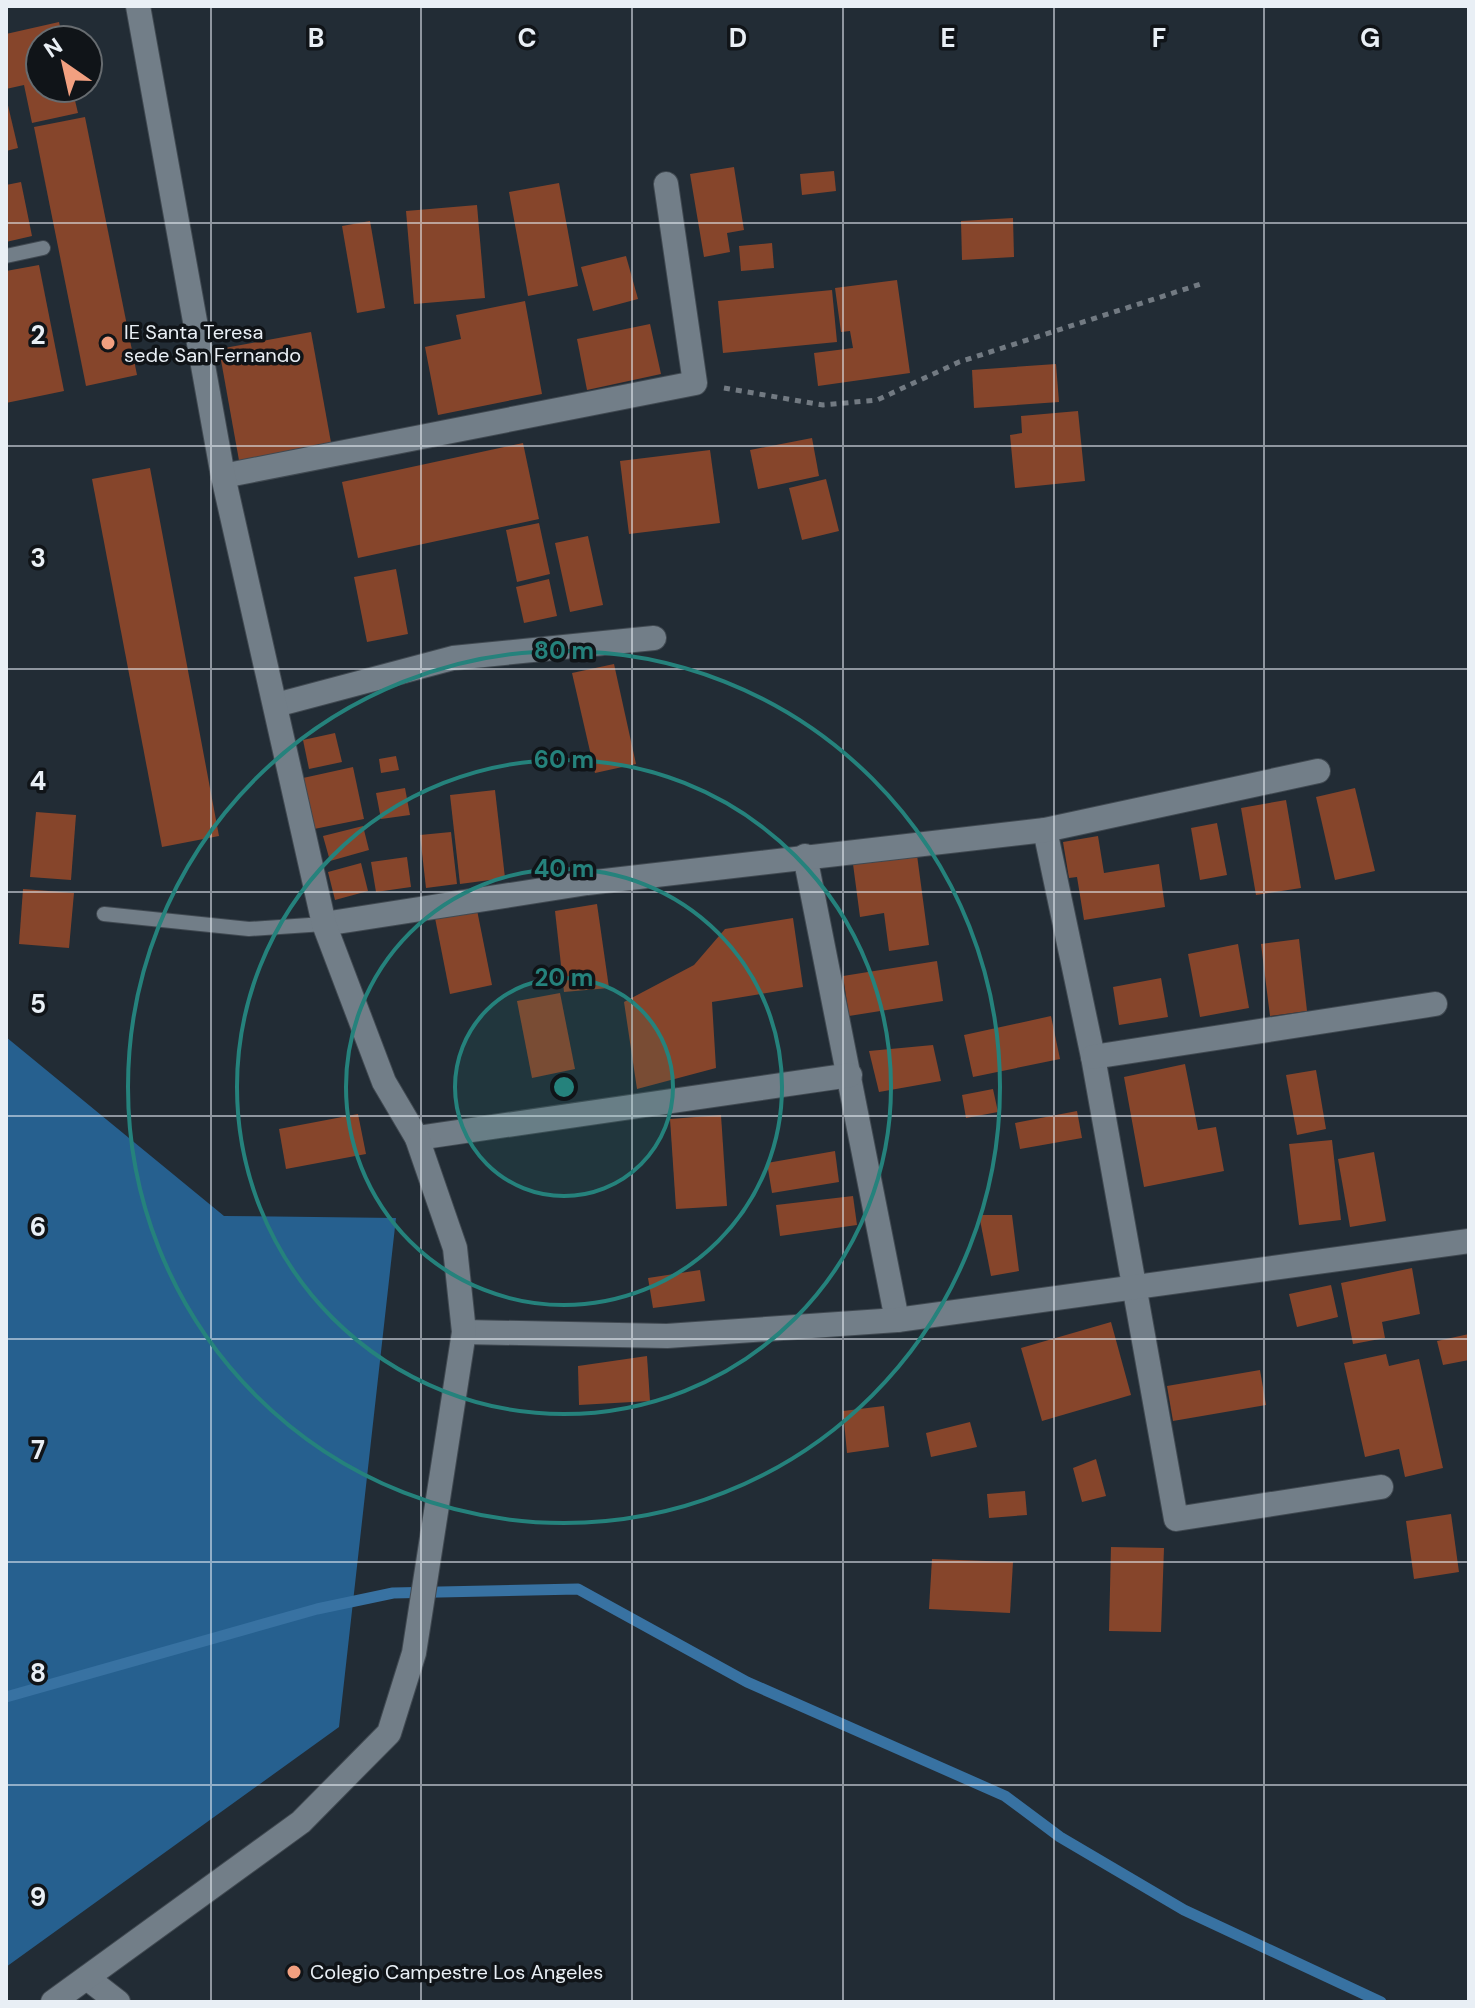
<svg xmlns="http://www.w3.org/2000/svg" width="1475" height="2008" font-family="'DM Sans',sans-serif">
<style>
.forest{fill:#26608f}
.lines{fill:none;stroke-linecap:round;stroke-linejoin:round}
.stream{stroke:#3872a2;stroke-width:11}
.building{fill:#86452b}
.lane-casing{stroke:#404951;stroke-width:16}
.street-casing{stroke:#404951;stroke-width:26}
.path{stroke:#727a82;stroke-width:5;stroke-dasharray:6 6;stroke-linecap:butt}
.lane{stroke:#727e88;stroke-width:14}
.street{stroke:#727e88;stroke-width:24}
.grid{fill:none;stroke:#e9eff5;stroke-width:2;stroke-opacity:0.55}
.ring{fill:none;stroke:#25827c;stroke-width:4}
.poi-dot{fill:#f2a080;stroke:#101418;stroke-width:3}
.labels{text-anchor:middle;stroke-width:7;stroke-linejoin:round;paint-order:stroke}
.poi-label{font-size:20px;fill:#e9eff5;stroke:#101418;text-anchor:start}
.grid-label{font-size:26px;text-anchor:middle;font-weight:bold;fill:#e9eff5;stroke:#101418;stroke-width:7;stroke-linejoin:round;paint-order:stroke}
.centre{fill:#25827c;stroke:#101418;stroke-width:4}
.ring-label{font-size:24px;text-anchor:middle;font-weight:bold;fill:#25827c;stroke:#101418;stroke-width:7;stroke-linejoin:round;paint-order:stroke}
</style>
<rect width="100%" height="100%" fill="#222c35"/>
<!-- forest -->
<path class="forest" d="M6 1037 224 1216 396 1218 339 1727 6 1967Z"/>
<g class="lines">
<!-- stream -->
<path class="stream" d="M6 1697 317 1609 393 1593 578 1589 747 1682 1005 1796 1060 1837 1184 1910 1381 2002"/>
</g>
<!-- building -->
<g class="building">
<path d="M59 22 63 40H40V88H72L78 113 32 123 24 85 6 89V34Z"/>
<path d="M6 97 18 148 6 151Z"/>
<path d="M85 117 137 375 86 386 34 127Z"/>
<path d="M734 167 744 230 727 233 730 252 704 257 690 174Z"/>
<path d="M834 171 836 191 802 195 800 174Z"/>
<path d="M21 182 32 236 6 242V185Z"/>
<path d="M559 183 578 286 528 296 509 192Z"/>
<path d="M477 205 485 298 414 304 406 211Z"/>
<path d="M1013 218 1014 257 962 260 961 221Z"/>
<path d="M370 221 385 308 357 313 342 226Z"/>
<path d="M772 243 774 268 741 271 739 246Z"/>
<path d="M626 256 638 299 593 311 581 267Z"/>
<path d="M39 265 64 391 6 403V271Z"/>
<path d="M897 280 910 373 818 386 814 353 853 348 850 331 841 332 835 288Z"/>
<path d="M832 290 837 342 723 353 718 301Z"/>
<path d="M525 301 542 394 438 415 425 347 461 339 456 315Z"/>
<path d="M650 324 661 374 587 390 577 339Z"/>
<path d="M311 332 332 448 240 466 219 349Z"/>
<path d="M1056 364 1059 402 974 408 972 370Z"/>
<path d="M1078 411 1085 481 1015 488 1010 435 1022 433 1021 416Z"/>
<path d="M812 438 819 476 758 489 750 450Z"/>
<path d="M523 443 539 519 358 558 342 482Z"/>
<path d="M710 450 720 523 629 534 620 461Z"/>
<path d="M150 468 219 836 162 847 92 479Z"/>
<path d="M826 479 839 531 802 540 789 488Z"/>
<path d="M539 523 550 574 517 582 506 530Z"/>
<path d="M588 536 603 605 570 612 555 543Z"/>
<path d="M396 569 408 634 367 642 354 577Z"/>
<path d="M549 579 557 616 524 623 516 587Z"/>
<path d="M614 664 636 764 595 773 572 673Z"/>
<path d="M335 733 342 762 309 769 303 740Z"/>
<path d="M396 756 399 770 381 773 379 759Z"/>
<path d="M353 767 364 819 314 829 303 778Z"/>
<path d="M405 788 410 815 381 819 376 793Z"/>
<path d="M1355 788 1375 871 1335 880 1316 797Z"/>
<path d="M495 790 505 878 460 884 450 795Z"/>
<path d="M1286 800 1301 888 1256 895 1241 808Z"/>
<path d="M36 812 76 815 71 880 30 877Z"/>
<path d="M1217 823 1227 875 1200 880 1191 828Z"/>
<path d="M363 826 369 850 330 861 323 836Z"/>
<path d="M451 832 457 884 426 888 420 835Z"/>
<path d="M1098 836 1104 873 1159 864 1165 907 1084 920 1077 877 1069 878 1063 842Z"/>
<path d="M917 855 929 945 889 951 884 913 860 917 853 864Z"/>
<path d="M407 857 411 887 376 892 371 862Z"/>
<path d="M361 863 368 891 335 900 328 872Z"/>
<path d="M23 889 74 893 69 948 19 944Z"/>
<path d="M597 904 609 988 564 992 555 911Z"/>
<path d="M477 910 492 985 450 994 435 918Z"/>
<path d="M793 918 803 987 712 1002 716 1068 637 1089 624 1002 694 965 725 929Z"/>
<path d="M1299 939 1307 1011 1270 1016 1261 944Z"/>
<path d="M1238 944 1249 1008 1200 1017 1188 954Z"/>
<path d="M937 961 943 1001 849 1016 843 976Z"/>
<path d="M1161 978 1168 1017 1119 1025 1113 987Z"/>
<path d="M560 993 575 1069 532 1078 517 1001Z"/>
<path d="M1051 1016 1060 1059 973 1077 964 1035Z"/>
<path d="M933 1045 941 1081 879 1092 869 1051Z"/>
<path d="M1185 1064 1198 1130 1216 1127 1224 1171 1144 1187 1124 1077Z"/>
<path d="M1316 1070 1326 1129 1297 1135 1286 1075Z"/>
<path d="M993 1089 998 1112 966 1118 962 1095Z"/>
<path d="M1077 1111 1082 1138 1020 1149 1015 1123Z"/>
<path d="M358 1114 366 1154 286 1169 279 1129Z"/>
<path d="M721 1115 727 1206 676 1209 670 1119Z"/>
<path d="M1332 1140 1341 1220 1299 1225 1289 1144Z"/>
<path d="M835 1151 839 1182 772 1193 767 1163Z"/>
<path d="M1374 1152 1386 1221 1350 1227 1338 1159Z"/>
<path d="M853 1196 857 1225 780 1236 776 1205Z"/>
<path d="M979 1215H1012L1019 1271 991 1276Z"/>
<path d="M1412 1268 1420 1314 1382 1322 1385 1338 1353 1344 1341 1283Z"/>
<path d="M700 1270 705 1301 653 1308 648 1278Z"/>
<path d="M1331 1285 1338 1317 1297 1327 1289 1294Z"/>
<path d="M1111 1322 1131 1395 1042 1421 1021 1348Z"/>
<path d="M1469 1334V1360L1443 1365 1437 1341Z"/>
<path d="M1386 1354 1389 1366 1419 1359 1443 1468 1405 1477 1399 1449 1365 1457 1344 1363Z"/>
<path d="M647 1356 650 1401 579 1405 578 1366Z"/>
<path d="M1260 1370 1266 1405 1173 1421 1167 1386Z"/>
<path d="M884 1406 889 1447 847 1453 843 1411Z"/>
<path d="M970 1422 977 1447 931 1457 926 1433Z"/>
<path d="M1096 1459 1106 1496 1082 1502 1073 1468Z"/>
<path d="M1025 1491 1027 1515 989 1518 987 1494Z"/>
<path d="M1451 1514 1459 1572 1414 1579 1406 1521Z"/>
<path d="M1111 1547 1164 1548 1161 1632 1109 1631Z"/>
<path d="M932 1559 1013 1562 1010 1613 929 1609Z"/>
</g>
<g class="lines">
<!-- lane casing -->
<g class="lane-casing">
<g id="lane">
<path d="M6 256 43 248"/>
<path d="M104 914 249 929 324 924"/>
</g>
</g>
<!-- street casing -->
<g class="street-casing">
<g id="street">
<path d="M223 476 695 383 666 184"/>
<path d="M276 705 453 658 654 638"/>
<path d="M1045 830 1093 1057 1176 1519 1381 1487"/>
<path d="M805 856 897 1320"/>
<path d="M324 924 587 883 1045 830 1318 771"/>
<path d="M1093 1057 1435 1004"/>
<path d="M417 1138 850 1075"/>
<path d="M464 1332 667 1336 897 1320 1469 1241"/>
<path d="M87 1978 118 2002"/>
<path d="M53 2002 301 1822 389 1733 414 1653 464 1332 455 1248 417 1138 384 1082 324 924 223 476 138 6"/>
</g>
</g>
<!-- path -->
<path class="path" d="M724 388 823 405 877 400 959 362 1204 283"/>
<!-- lane -->
<use href="#lane" class="lane"/>
<!-- street -->
<use href="#street" class="street"/>
</g>
<!-- grid -->
<path class="grid" d="M211 6V2002M421 6V2002M632 6V2002M843 6V2002M1054 6V2002M1264 6V2002M6 223H1469M6 446H1469M6 669H1469M6 892H1469M6 1116H1469M6 1339H1469M6 1562H1469M6 1785H1469"/>
<!-- distance rings -->
<circle cx="564" cy="1087" r="109" fill="#25827c" fill-opacity=".12"/>
<g class="ring">
<circle cx="564" cy="1087" r="109"/>
<circle cx="564" cy="1087" r="218"/>
<circle cx="564" cy="1087" r="327"/>
<circle cx="564" cy="1087" r="436"/>
</g>
<!-- markers -->
<g class="poi-dot">
<circle cx="108" cy="343" r="8"/>
<circle cx="294" cy="1972" r="8"/>
</g>
<g class="labels">
<!-- poi labels -->
<g class="poi-label">
<text x="124" y="339">IE Santa Teresa<tspan x="124" dy="23">sede San Fernando</tspan></text>
<text x="310" y="1979">Colegio Campestre Los Angeles</text>
</g>
</g>
<g class="grid-label">
<text x="316" y="47">B</text>
<text x="527" y="47">C</text>
<text x="738" y="47">D</text>
<text x="948" y="47">E</text>
<text x="1159" y="47">F</text>
<text x="1370" y="47">G</text>
<text x="38" y="344">2</text>
<text x="38" y="567">3</text>
<text x="38" y="790">4</text>
<text x="38" y="1013">5</text>
<text x="38" y="1236">6</text>
<text x="38" y="1459">7</text>
<text x="38" y="1682">8</text>
<text x="38" y="1906">9</text>
</g>
<circle cx="564" cy="1087" r="12" class="centre"/>
<g class="ring-label">
<text x="564" y="659">80 m</text>
<text x="564" y="768">60 m</text>
<text x="564" y="877">40 m</text>
<text x="564" y="986">20 m</text>
</g>
<!-- border -->
<rect width="1475" height="2008" fill="none" stroke="#e9eff5" stroke-width="16"/>
<!-- north arrow -->
<g transform="translate(64 64) rotate(326)"><circle r="38" fill="#101418" stroke="#676c70" stroke-width="2"/>
<path d="M0-6L14 30L0 20L-14 30Z" fill="#f2a080"/>
<text y="-12" font-size="22" font-weight="bold" text-anchor="middle" fill="#e9eff5">N</text>
</g>
</svg>
